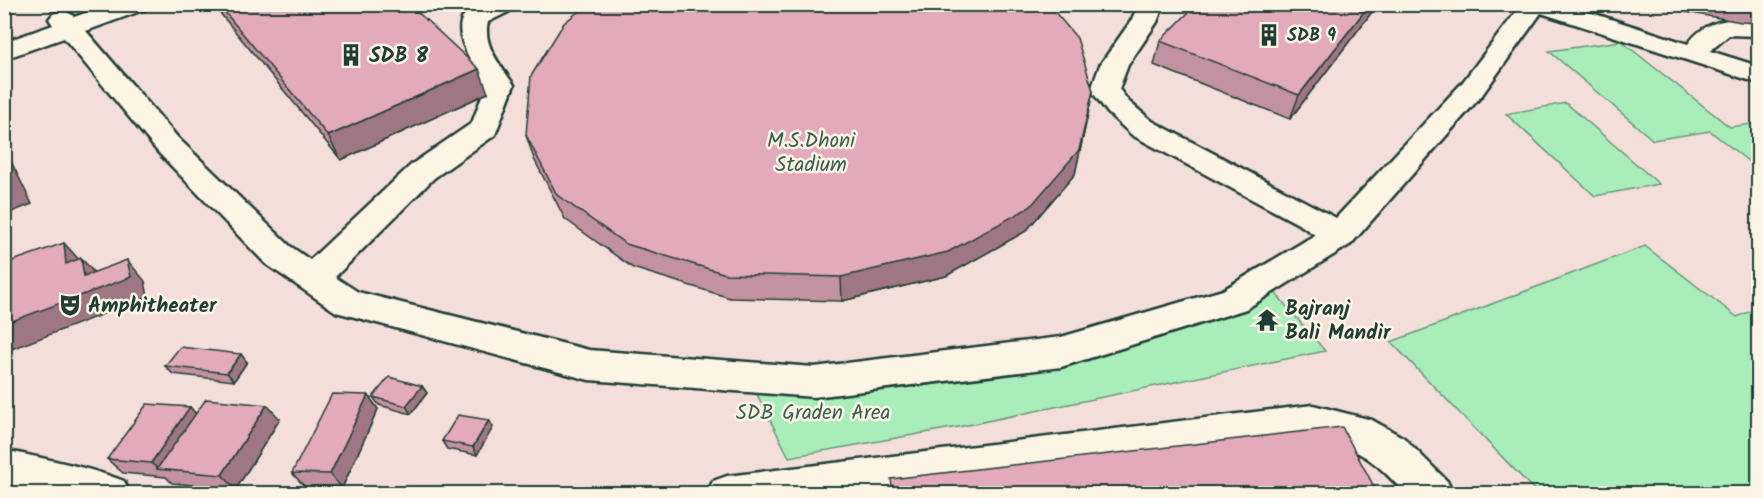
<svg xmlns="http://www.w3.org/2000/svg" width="1763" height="498" font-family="Kalam,sans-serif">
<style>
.built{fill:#f4ded9}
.green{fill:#a9eeba;stroke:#649677;stroke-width:1.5}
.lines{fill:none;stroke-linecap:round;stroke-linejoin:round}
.minor-casing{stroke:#1f3d34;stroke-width:5}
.minor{fill:#fcf5e5;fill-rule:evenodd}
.wall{fill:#c392a2;stroke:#1f3d34;stroke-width:1.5}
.shaded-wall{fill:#9f7784;stroke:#1f3d34;stroke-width:1.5}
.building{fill:#e3aabc;stroke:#1f3d34;stroke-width:1.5}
.labels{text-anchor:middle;stroke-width:5;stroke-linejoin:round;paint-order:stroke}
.far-poi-label{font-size:18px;font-weight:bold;fill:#1f3d34;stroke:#fcf5e5;text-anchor:start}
.poi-label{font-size:21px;font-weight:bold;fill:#1f3d34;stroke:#fcf5e5;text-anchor:start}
.park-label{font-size:21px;fill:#3b604f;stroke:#fcf5e5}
</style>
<rect width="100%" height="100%" fill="#fcf5e5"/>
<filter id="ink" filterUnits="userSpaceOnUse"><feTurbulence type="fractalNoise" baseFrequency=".0167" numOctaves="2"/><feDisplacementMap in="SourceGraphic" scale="12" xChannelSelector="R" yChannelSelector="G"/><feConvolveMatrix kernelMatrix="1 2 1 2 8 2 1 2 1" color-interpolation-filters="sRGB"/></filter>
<g filter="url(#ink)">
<!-- built -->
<rect class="built" x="5" y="5" width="1753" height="488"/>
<!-- green -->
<g class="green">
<path d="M1621 41 1730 127 1758 123V169L1710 131 1653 140 1549 51Z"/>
<path d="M1566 103 1659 184 1595 196 1506 114Z"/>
<path d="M1645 246 1737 317 1758 308V493H1537L1391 342Z"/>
<path d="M1265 281 1325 351 958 427 789 457 748 377 1043 354Z"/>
</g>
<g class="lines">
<!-- minor casing -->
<g class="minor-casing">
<g id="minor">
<path d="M111 4H149L146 9 86 31 178 138 290 246 310 260 412 164 472 123 486 85C472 63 437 15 484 4 494 2 507 4 517 4L514 9 488 22C482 46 502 67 514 85L495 135 434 178 335 277 358 292 589 350 814 367 1061 337 1223 290 1315 235 1302 226 1132 135 1108 113 1091 90 1100 65 1131 21 1139 4H1164L1157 22 1128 65 1119 89 1128 101 1152 121 1336 218 1462 83 1522 4H1564L1688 44C1706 19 1730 18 1758 20V36L1729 35 1710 51 1758 66V83L1541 13 1482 95 1351 244 1246 309 1061 367 814 397 589 380 336 312 266 264 158 152 64 38 4 59V42L53 25 49 19 53 14C61 11 68 10 74 17Z"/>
<path d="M1313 405 1372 420 1404 438 1447 481 1453 494H1406C1371 457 1362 450 1313 437L875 494H707L713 481 727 476Z"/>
<path d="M4 450C45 459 85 466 124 481L130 494H40L4 486Z"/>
</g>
</g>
<!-- minor -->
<use href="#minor" class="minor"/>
</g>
<!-- wall -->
<g class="wall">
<path d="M215 4H437L417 12 488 93 341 160 220 13Z"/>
<path d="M1378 4 1290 119 1154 65 1160 41Z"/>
<path d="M1649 4H1758V23L1741 22 1670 9Z"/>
<path d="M1093 91 1075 174 1026 231 946 276 842 301 730 298 633 268 565 219 534 159 526 135Z"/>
<path d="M247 362 234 381 173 374 165 366Z"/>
<path d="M422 386 427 393 411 414 379 405 373 397Z"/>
<path d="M368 395 378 409 342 488 305 487 292 473Z"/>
<path d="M190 407 196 414 280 419 236 489 172 483 166 477 123 473 107 459Z"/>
<path d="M489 420 493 427 477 455 447 449 442 441Z"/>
</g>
<!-- shaded-wall -->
<g class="shaded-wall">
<path d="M402 4H437L407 17Z"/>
<path d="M1370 4H1378L1290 119 1299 95Z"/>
<path d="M479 69 488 93 341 160 328 136Z"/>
<path d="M1093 91 1075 174 1026 231 946 276 842 301 841 277Z"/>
<path d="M4 147 32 204 4 215Z"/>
<path d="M64 243 82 263 81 258 100 279 127 260 145 281 148 297 4 352V324Z"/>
<path d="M241 354 247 362 234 381 227 373Z"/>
<path d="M422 386 427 393 411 414 406 406Z"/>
<path d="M368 395 378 409 342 488 330 474Z"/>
<path d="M267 405 280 419 236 489 222 475Z"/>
<path d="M190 407 203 422 158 469 151 463Z"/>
<path d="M489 420 493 427 477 455 473 447Z"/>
</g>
<!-- building -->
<g class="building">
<path d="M218 4H409L479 69 328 136Z"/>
<path d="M588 4H1048L1077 38 1093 91 1079 150 1030 207 948 252 841 277 726 274 626 244 557 195 526 135 531 76 564 23Z"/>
<path d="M1197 4H1370L1299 95 1160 41Z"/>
<path d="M4 169 10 180 4 182Z"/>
<path d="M64 243 66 264 81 258 84 276 127 260 131 277 4 324V264Z"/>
<path d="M180 347 241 354 227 373 165 366Z"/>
<path d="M389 377 422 386 406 406 373 397Z"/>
<path d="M332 394 368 395 330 474 292 473Z"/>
<path d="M206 399 267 405 222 475 157 469Z"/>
<path d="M147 404 190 407 151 463 107 459Z"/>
<path d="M458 415 489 420 473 447 442 441Z"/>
<path d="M1342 427 1378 494H893L891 479Z"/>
</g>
</g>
<!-- icons -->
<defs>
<g id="building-bare" transform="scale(1.8)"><path d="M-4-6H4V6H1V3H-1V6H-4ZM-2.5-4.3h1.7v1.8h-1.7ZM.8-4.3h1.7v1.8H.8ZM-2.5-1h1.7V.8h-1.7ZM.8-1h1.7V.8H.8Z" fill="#1f3d34" stroke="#fcf5e5" stroke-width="2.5" paint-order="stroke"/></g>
<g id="theatre-bare" transform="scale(1.8)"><path d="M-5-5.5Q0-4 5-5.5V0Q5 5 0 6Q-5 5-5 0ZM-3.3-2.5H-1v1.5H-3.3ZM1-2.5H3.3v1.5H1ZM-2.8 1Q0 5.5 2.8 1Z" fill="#1f3d34" stroke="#fcf5e5" stroke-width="2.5" paint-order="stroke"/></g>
<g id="temple-bare" transform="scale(1.8)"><path d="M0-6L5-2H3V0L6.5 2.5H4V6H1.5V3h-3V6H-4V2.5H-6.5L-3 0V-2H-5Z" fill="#1f3d34" stroke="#fcf5e5" stroke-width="2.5" paint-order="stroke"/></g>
</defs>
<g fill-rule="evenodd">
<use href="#building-bare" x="1269" y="35"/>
<use href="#building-bare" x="351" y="55"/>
<use href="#theatre-bare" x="70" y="305"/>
<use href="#temple-bare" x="1267" y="320"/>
</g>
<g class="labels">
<!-- far-poi labels -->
<g class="far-poi-label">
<text x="1287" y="41">SDB 9</text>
</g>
<!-- poi labels -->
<g class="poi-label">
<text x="369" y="62">SDB 8</text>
<text x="88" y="312">Amphitheater</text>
<text x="1285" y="315">Bajranj<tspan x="1285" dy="24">Bali Mandir</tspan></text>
</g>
<!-- park labels -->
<g class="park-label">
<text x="811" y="147">M.S.Dhoni<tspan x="811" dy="24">Stadium</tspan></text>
<text x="813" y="419">SDB Graden Area</text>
</g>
</g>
<!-- margin -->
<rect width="1763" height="498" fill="none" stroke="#fcf5e5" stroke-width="24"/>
<rect x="12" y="12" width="1739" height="474" fill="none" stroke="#1f3d34" stroke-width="2" filter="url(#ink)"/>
</svg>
